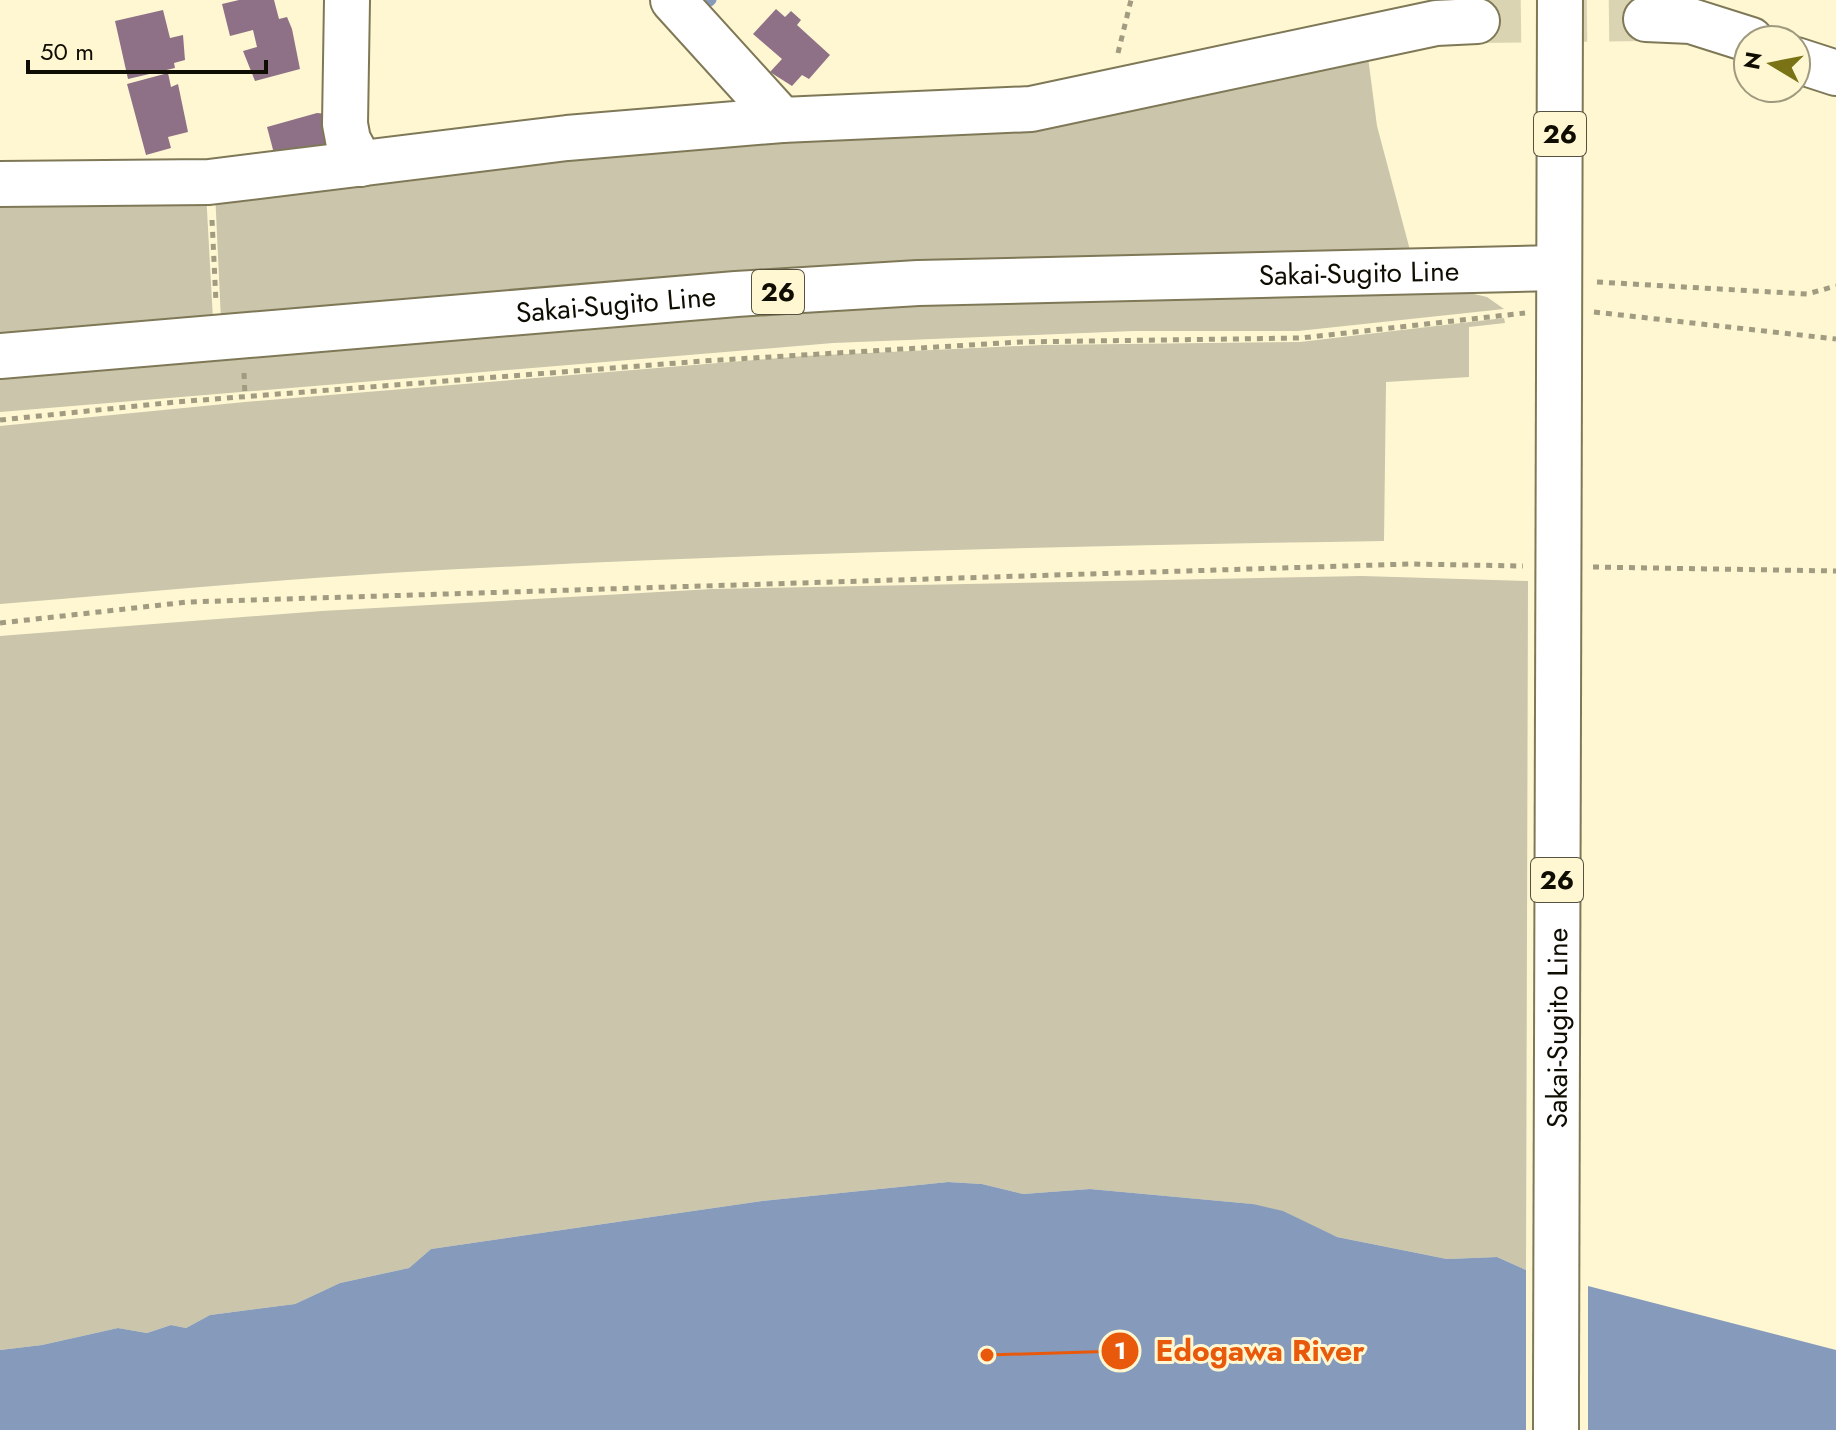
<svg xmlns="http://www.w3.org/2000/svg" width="1836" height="1430" font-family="Jost,sans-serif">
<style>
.green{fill:#cac5ab}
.water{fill:#869bbc}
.pier{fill:#fef7d2}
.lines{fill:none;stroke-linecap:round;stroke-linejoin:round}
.stream{stroke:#869bbc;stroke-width:9}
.building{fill:#8e7187}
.minor-tunnel{stroke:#dad4b3;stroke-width:44;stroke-dasharray:44 22;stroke-linecap:butt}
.minor-casing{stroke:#7f7857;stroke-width:48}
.major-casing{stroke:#7f7857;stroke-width:48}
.path{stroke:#a19c81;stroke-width:5;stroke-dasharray:6 6;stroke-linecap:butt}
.minor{stroke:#fff;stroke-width:44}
.major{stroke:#fff;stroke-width:44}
.major-bridge-casing{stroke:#7f7857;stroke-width:48;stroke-linecap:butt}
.major-bridge{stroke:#fff;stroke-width:44}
.labels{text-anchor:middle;stroke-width:6;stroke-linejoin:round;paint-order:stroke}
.shield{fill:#fef7d2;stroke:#575240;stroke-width:2}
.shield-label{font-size:26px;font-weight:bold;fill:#0f0c02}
.street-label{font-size:28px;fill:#0f0c02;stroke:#fef7d2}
.leader{fill:none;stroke:#e8590c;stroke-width:3}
.callout-dot{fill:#e8590c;stroke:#fef7d2;stroke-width:3}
.mark-label{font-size:24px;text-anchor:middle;font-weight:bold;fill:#fff}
.callout-label{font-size:30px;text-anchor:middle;font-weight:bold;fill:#e8590c;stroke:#fef7d2;stroke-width:6;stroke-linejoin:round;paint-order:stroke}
</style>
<rect width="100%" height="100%" fill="#fef7d2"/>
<!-- green -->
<g class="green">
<path d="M1368 57 1377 126 1411 254 221 320 215 191Z"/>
<path d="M206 192 213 320 0 336V194Z"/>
<path d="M1465 292 1487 297 1504 309 1298 331H1133L833 343 0 412V375L868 306Z"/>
<path d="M1504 318 1505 323 1469 327V377L1386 382 1384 541C1052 546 720 554 389 573 259 581 129 594 0 604V426L245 402 804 356 1042 345 1300 342Z"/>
<path d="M1362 576 1528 581 1526 1270 1497 1257 1447 1259 1337 1237 1253 1204 1090 1189 1023 1194 982 1184 948 1182 762 1201 431 1249 409 1268 340 1283 295 1304 210 1315 186 1328 171 1325 147 1333 118 1328 42 1345 0 1350V636L322 611 712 589Z"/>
</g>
<!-- water -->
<path class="water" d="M948 1182 982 1184 1023 1194 1090 1189 1253 1204 1283 1211 1337 1237 1447 1259 1497 1257 1526 1270 1836 1350V1430H0V1350L42 1345 118 1328 147 1333 171 1325 186 1328 210 1315 295 1304 340 1283 409 1268 431 1249 762 1201Z"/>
<!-- pier -->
<path class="pier" d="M1526 1265 1588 1282V1430H1526Z"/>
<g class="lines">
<!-- stream -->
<path class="stream" d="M710 2 712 0"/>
</g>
<!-- building -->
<g class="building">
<path d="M239 0H274L279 19 287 17 292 29 300 69 255 81 243 51 257 47 253 30 230 36 222 4Z"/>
<path d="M776 9 785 17 791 11 801 20 797 25 830 55 809 79 802 75 792 86 770 72 782 59 753 34Z"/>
<path d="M163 10 170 38 183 35 185 60 174 63 175 68 128 79 115 21Z"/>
<path d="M168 73 171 87 178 84 188 132 168 137 171 148 146 155 127 84Z"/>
<path d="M317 113 328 114 332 146 276 161 267 127Z"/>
</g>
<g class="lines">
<!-- minor-tunnel -->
<path class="minor-tunnel" d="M1477 21 1646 19"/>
<!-- minor casing -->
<g class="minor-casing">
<g id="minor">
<path d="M347 0 345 124 348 140 361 164"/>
<path d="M673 0 782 120"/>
<path d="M1646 19 1691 21 1751 40"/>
<path d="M1796 60 1836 73"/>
<path d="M0 184 209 182 567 138 782 120 1031 109 1436 23 1477 21"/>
</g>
</g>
<!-- major casing -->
<g class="major-casing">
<g id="major">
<path id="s1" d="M0 356 736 294 918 283 1559 268"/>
<path d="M1559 371 1560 0"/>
<path d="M1556 1430V1388"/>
</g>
</g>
<!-- path -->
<g class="path">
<path d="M1118 53 1131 0"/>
<path d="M212 220 216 302"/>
<path d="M1597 282 1807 294 1836 286"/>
<path d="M1594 312 1836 339"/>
<path d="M244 373 245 397"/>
<path d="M0 420 176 402 703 361 1020 342 1301 338 1525 313"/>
<path d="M1593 567 1836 571"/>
<path d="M0 623 188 602 1410 564 1523 566"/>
</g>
<!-- minor -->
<use href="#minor" class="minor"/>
<!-- major -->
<use href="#major" class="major"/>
<!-- major-bridge casing -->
<g class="major-bridge-casing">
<g id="major-bridge">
<path id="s2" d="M1556 1388 1559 371"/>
</g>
</g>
<!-- major-bridge -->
<use href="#major-bridge" class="major-bridge"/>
</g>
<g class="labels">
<!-- shield labels -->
<g class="shield">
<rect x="1534" y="112" width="52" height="44" rx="6"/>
<rect x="752" y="270" width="52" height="44" rx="6"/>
<rect x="1531" y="858" width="52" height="44" rx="6"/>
</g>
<g class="shield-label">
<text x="1560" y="143">26</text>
<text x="778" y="301">26</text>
<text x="1557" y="889">26</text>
</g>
<!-- street labels -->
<g class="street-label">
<text dy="10" stroke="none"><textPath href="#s1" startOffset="1362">Sakai-Sugito Line</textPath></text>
<text dy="10" stroke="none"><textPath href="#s1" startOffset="618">Sakai-Sugito Line</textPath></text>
<text dy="10" stroke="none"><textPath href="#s2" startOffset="360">Sakai-Sugito Line</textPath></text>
</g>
</g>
<!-- callouts -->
<path class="leader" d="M987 1355L1120 1351"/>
<g class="callout-dot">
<circle cx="987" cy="1355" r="8"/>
<circle cx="1120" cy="1351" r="20"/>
</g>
<g class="mark-label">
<text x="1120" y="1359">1</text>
</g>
<g class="callout-label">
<text x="1260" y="1361">Edogawa River</text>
</g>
<!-- north arrow -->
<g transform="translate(1772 64) rotate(280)"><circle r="38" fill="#fef7d2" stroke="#9e997f" stroke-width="2"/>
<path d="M0-6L14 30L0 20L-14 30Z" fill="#7a7316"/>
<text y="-12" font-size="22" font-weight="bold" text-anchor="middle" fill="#0f0c02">N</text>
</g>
<!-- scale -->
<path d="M28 60v12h238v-12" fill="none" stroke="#0f0c02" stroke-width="4"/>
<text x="40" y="60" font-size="24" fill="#0f0c02" stroke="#fef7d2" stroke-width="6" paint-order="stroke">50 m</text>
</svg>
